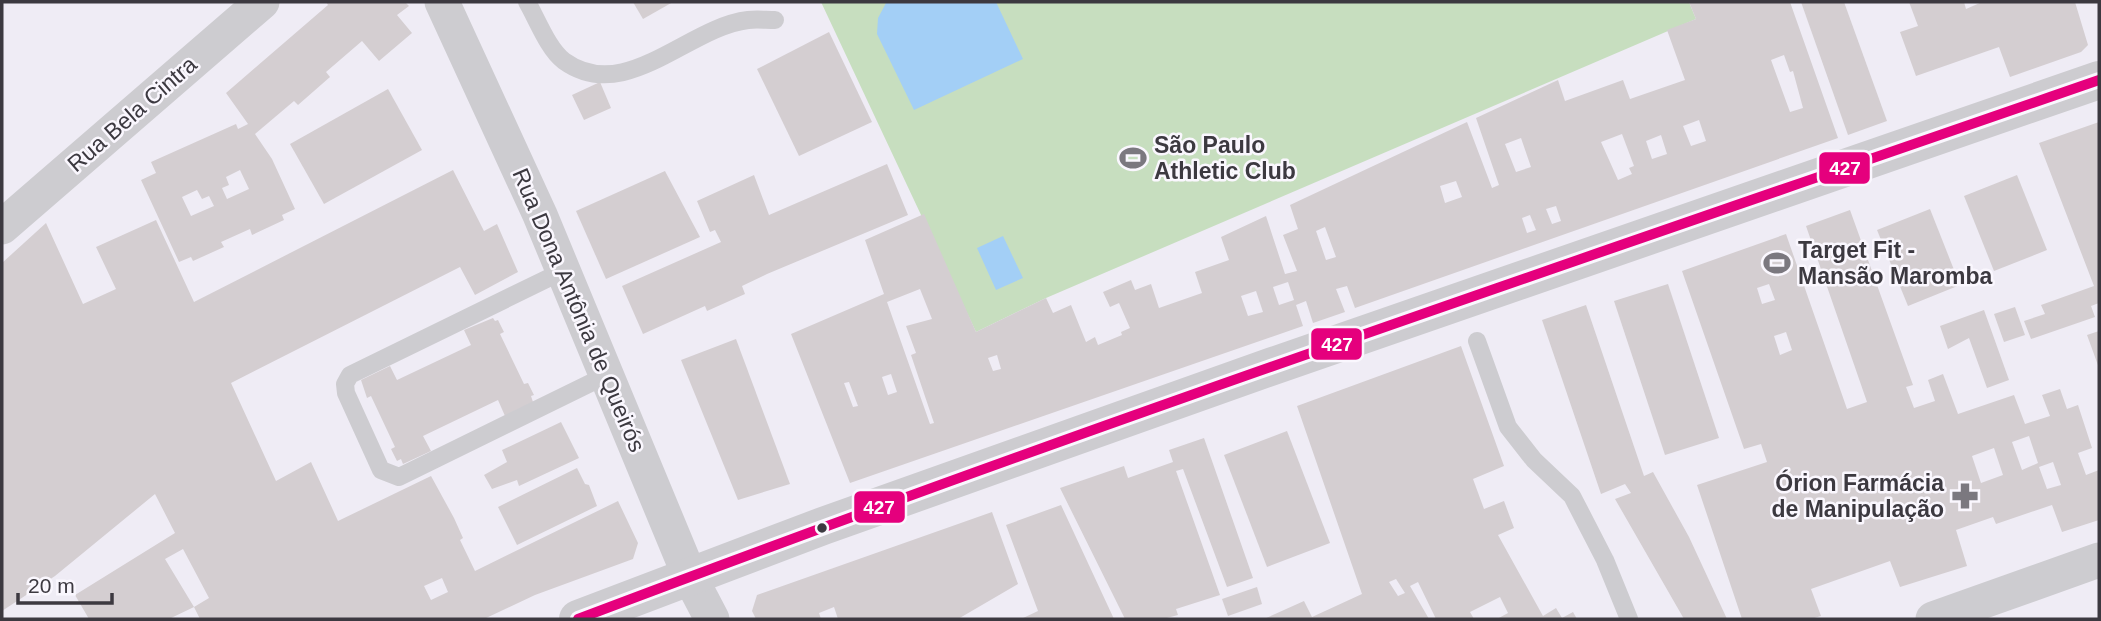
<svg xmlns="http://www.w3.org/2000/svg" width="2101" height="621" font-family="Arial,sans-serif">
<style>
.green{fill:#c7debf}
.water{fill:#a3cff6}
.building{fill:#d4ced1;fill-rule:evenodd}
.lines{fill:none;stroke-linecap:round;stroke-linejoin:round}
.service{stroke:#cdccd0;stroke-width:18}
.minor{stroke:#cdccd0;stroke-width:35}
.secondary{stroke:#cdccd0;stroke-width:38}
.bus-1-casing{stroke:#faf7fe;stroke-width:16}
.bus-1{stroke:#e5007d;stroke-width:10}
.bus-dot{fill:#3c3940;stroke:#faf7fe;stroke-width:2.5}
.labels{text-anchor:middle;stroke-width:5;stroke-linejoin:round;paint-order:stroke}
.street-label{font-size:23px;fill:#3c3940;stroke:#faf7fe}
.poi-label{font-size:23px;font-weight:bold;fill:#3c3940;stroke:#faf7fe;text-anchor:start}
.line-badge{stroke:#faf7fe;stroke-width:2.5}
.badge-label{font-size:19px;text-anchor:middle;font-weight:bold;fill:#fff}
</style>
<rect width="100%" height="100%" fill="#efecf5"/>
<!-- green -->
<path class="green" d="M821 2H1689L1696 19 1046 298 976 332Z"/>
<!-- water -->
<g class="water">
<path d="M892 2H996L1023 59 914 110 877 34 878 18 886 3Z"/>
<path d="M1003 236 1023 278 996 290 977 248Z"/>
</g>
<!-- building -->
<g class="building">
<path d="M326 2H405L409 6 397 15 412 33 379 61 362 41 326 72 330 77 298 105 294 101 255 134 272 159 295 209 282 215 284 220 252 235 250 229 221 242 224 247 193 261 191 257 179 262 141 180 156 173 151 162 236 124 238 129 248 124 226 93 328 5ZM240 170 249 189 227 199 222 188 229 185 226 177ZM197 190 202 199 209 196 214 206 191 216 182 197Z"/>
<path d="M633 2H673L643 19Z"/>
<path d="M1689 2H1790L1838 138 1355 308 1347 286 1336 289 1345 312 1313 323 1306 301 1296 305 1303 326 850 483 791 334 884 294 865 240 924 214 976 332 1046 298 1053 313 1071 305 1086 342 1095 337 1098 345 1122 335 1121 332 1130 328 1119 303 1110 307 1103 292 1131 280 1135 290 1151 284 1159 308 1202 293 1195 272 1229 260 1221 237 1266 216 1285 274 1297 271 1283 235 1298 229 1290 205 1467 122 1492 188 1499 185 1476 118 1558 80 1565 101 1623 80 1630 99 1685 80 1667 30 1696 19ZM1784 55 1790 72 1793 71 1803 108 1790 112 1771 60ZM1699 120 1706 141 1691 146 1683 126ZM1622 134 1634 166 1629 168 1632 174 1618 180 1601 142ZM1661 135 1667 154 1652 159 1646 141ZM1521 138 1531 167 1516 172 1505 144ZM1456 181 1462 197 1445 203 1440 186ZM1556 206 1561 221 1552 224 1546 209ZM1530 215 1536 230 1527 233 1522 218ZM1325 227 1336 257 1326 260 1316 231ZM1288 282 1294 300 1279 305 1273 287ZM920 289 932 319 906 326 916 353 911 355 934 423 930 424 887 302ZM1256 291 1263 312 1248 316 1241 296ZM997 355 1001 369 993 371 988 358ZM891 374 897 392 888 395 882 377ZM849 382 858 406 853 407 844 383Z"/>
<path d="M1801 2H1844L1887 121 1848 135Z"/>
<path d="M1909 2H1964L1966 9 1982 2H2075L2088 45 2081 52 2010 77 1999 47 1916 76 1900 32 1918 26Z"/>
<path d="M829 32 872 122 799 156 757 69Z"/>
<path d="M600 82 611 108 584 120 572 95Z"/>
<path d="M388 89 422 150 324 204 290 144Z"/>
<path d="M2099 122V303L2091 306 2095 317 2031 339 2024 321 2045 314 2041 305 2094 286 2039 143Z"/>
<path d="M887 164 908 215 767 274 742 286 745 294 707 311 705 306 643 334 622 286 721 242 715 230 710 232 697 201 754 175 769 215Z"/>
<path d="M453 170 484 231 497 224 518 272 475 295 460 267 231 383 276 481 311 462 338 521 431 476 454 518 463 538 460 540 475 571 618 501 638 543 633 559 535 595 484 619H200L194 607 209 598 183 549 165 559 194 607 169 619H89L75 595 175 533 155 494 55 576 2 611V263L46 223 83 304 116 289 96 247 156 220 194 302ZM442 578 448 592 431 600 424 586Z"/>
<path d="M665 171 700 237 606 279 576 211Z"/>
<path d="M2017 175 2047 250 1994 271 1964 196Z"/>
<path d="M1930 209 1960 285 1908 306 1877 230Z"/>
<path d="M1850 210 1913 385 1906 387 1914 408 1935 401 1928 380 1943 374 1958 414 2014 395 2025 424 2050 416 2042 395 2060 389 2067 409 2078 405 2092 448 2078 453 2086 475 2099 470V520L2062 532 2052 505 1996 524 1993 517 1956 530 1967 566 1900 587 1890 561 1811 589 1821 616 1811 619H1742L1697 485 1767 462 1761 444 1744 449 1682 271 1786 234 1847 409 1867 402 1806 226ZM1769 284 1775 300 1762 304 1757 288ZM1786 332 1792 350 1780 355 1774 336ZM2029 436 2038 463 2022 470 2012 442ZM1994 448 2003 475 1981 483 1972 456ZM2053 462 2061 485 2047 489 2039 467Z"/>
<path d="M1668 284 1719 438 1665 455 1614 301Z"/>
<path d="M1586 305 1644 476 1653 472 1689 537 1727 619H1684L1615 499 1631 493 1625 484 1601 494 1542 320Z"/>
<path d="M2015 307 2025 335 2004 342 1994 314Z"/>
<path d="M1984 310 2009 380 1987 388 1969 338 1948 349 1940 326Z"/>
<path d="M493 318 495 321 498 320 504 332 500 334 524 384 528 383 534 395 531 396 533 402 505 416 498 400 423 436 431 451 403 464 401 459 397 461 391 449 395 447 371 396 367 398 361 380 390 366 397 380 471 345 464 330Z"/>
<path d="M2099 331V368L2087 335Z"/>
<path d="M736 339 790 484 738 500 681 360Z"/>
<path d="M1461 346 1504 466 1473 479 1484 509 1504 501 1514 528 1498 535 1543 616 1556 608 1562 618 1573 612 1577 619H1497L1508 613 1500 597 1470 612 1474 619H1436L1418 582 1410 586 1429 619H1264L1304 601 1312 617 1362 594 1297 406ZM1396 579 1405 593 1398 596 1389 582Z"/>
<path d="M561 422 579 458 519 486 517 480 492 489 484 475 507 462 502 450Z"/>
<path d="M1287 431 1330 543 1267 567 1224 455Z"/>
<path d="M1204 438 1253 578 1227 587 1183 469 1176 471 1220 595 1176 609 1178 615 1163 619H1125L1060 488 1124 466 1128 478 1173 462 1169 450Z"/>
<path d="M577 468 585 484 589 485 597 506 517 545 498 507Z"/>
<path d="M1061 505 1114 619H1021L1038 611 1006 525Z"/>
<path d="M992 512 1018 584 958 619H838L834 607 819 613 821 619H756L752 611 757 595Z"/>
<path d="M1257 587 1262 604 1228 616 1222 599Z"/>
</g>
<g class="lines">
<!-- service -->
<g class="service">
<path d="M527 2C537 19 548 49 564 61 625 105 688 27 748 20 756 19 766 20 775 20"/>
<path d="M563 271 350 375 345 384 346 393 381 470 399 477 607 375"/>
<path d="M1477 341 1508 427 1534 460 1572 496 1605 560 1629 619"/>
</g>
<!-- minor -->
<g class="minor">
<path d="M442 2 540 215 690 577 712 619"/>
<path d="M2 227 262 2"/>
<path d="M1933 619 2099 560"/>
</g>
<!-- secondary -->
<path class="secondary" d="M578 619 823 526 1273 366 2099 80"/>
<!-- bus-1 casing -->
<g class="bus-1-casing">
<path id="bus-1" d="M578 619C1081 428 1591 256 2099 80"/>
</g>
<!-- bus-1 -->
<use href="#bus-1" class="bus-1"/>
</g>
<!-- icons -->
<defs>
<g id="stadium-bare" transform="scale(2.1)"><path d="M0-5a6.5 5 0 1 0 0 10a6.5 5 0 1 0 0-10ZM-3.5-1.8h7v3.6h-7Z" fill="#7b787f" stroke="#faf7fe" stroke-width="2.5" paint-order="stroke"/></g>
<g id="pharmacy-bare" transform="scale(2.1)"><path d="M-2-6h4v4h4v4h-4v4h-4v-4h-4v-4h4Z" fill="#7b787f" stroke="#faf7fe" stroke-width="2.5" paint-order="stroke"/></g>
</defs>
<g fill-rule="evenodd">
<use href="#stadium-bare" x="1133" y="158"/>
<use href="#stadium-bare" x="1777" y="263"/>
<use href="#pharmacy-bare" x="1965" y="496"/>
</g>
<!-- markers -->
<circle class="bus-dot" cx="822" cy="528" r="6"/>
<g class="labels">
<!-- street labels -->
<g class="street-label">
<text transform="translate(132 114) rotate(-41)" y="8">Rua Bela Cintra</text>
<text transform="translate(579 310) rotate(67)" y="8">Rua Dona Antônia de Queirós</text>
</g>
<!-- poi labels -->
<g class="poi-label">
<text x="1154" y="153">São Paulo<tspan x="1154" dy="26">Athletic Club</tspan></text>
<text x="1798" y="258">Target Fit -<tspan x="1798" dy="26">Mansão Maromba</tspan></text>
<text x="1944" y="491" text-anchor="end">Órion Farmácia<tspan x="1944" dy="26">de Manipulação</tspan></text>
</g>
</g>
<g class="line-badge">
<rect x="1818" y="151" width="53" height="34" rx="7" fill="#e5007d"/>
<rect x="1310" y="327" width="53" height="34" rx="7" fill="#e5007d"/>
<rect x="853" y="490" width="53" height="34" rx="7" fill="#e5007d"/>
</g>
<g class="badge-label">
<text x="1845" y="175">427</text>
<text x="1337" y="351">427</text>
<text x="879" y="514">427</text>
</g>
<!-- border -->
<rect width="2101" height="621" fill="none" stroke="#3c3940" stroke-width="7"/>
<!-- scale -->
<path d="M18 593v10h94v-10" fill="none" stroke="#3c3940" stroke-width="3.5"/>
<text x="28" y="593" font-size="21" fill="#3c3940" stroke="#faf7fe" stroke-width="5" paint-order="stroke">20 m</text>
</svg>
